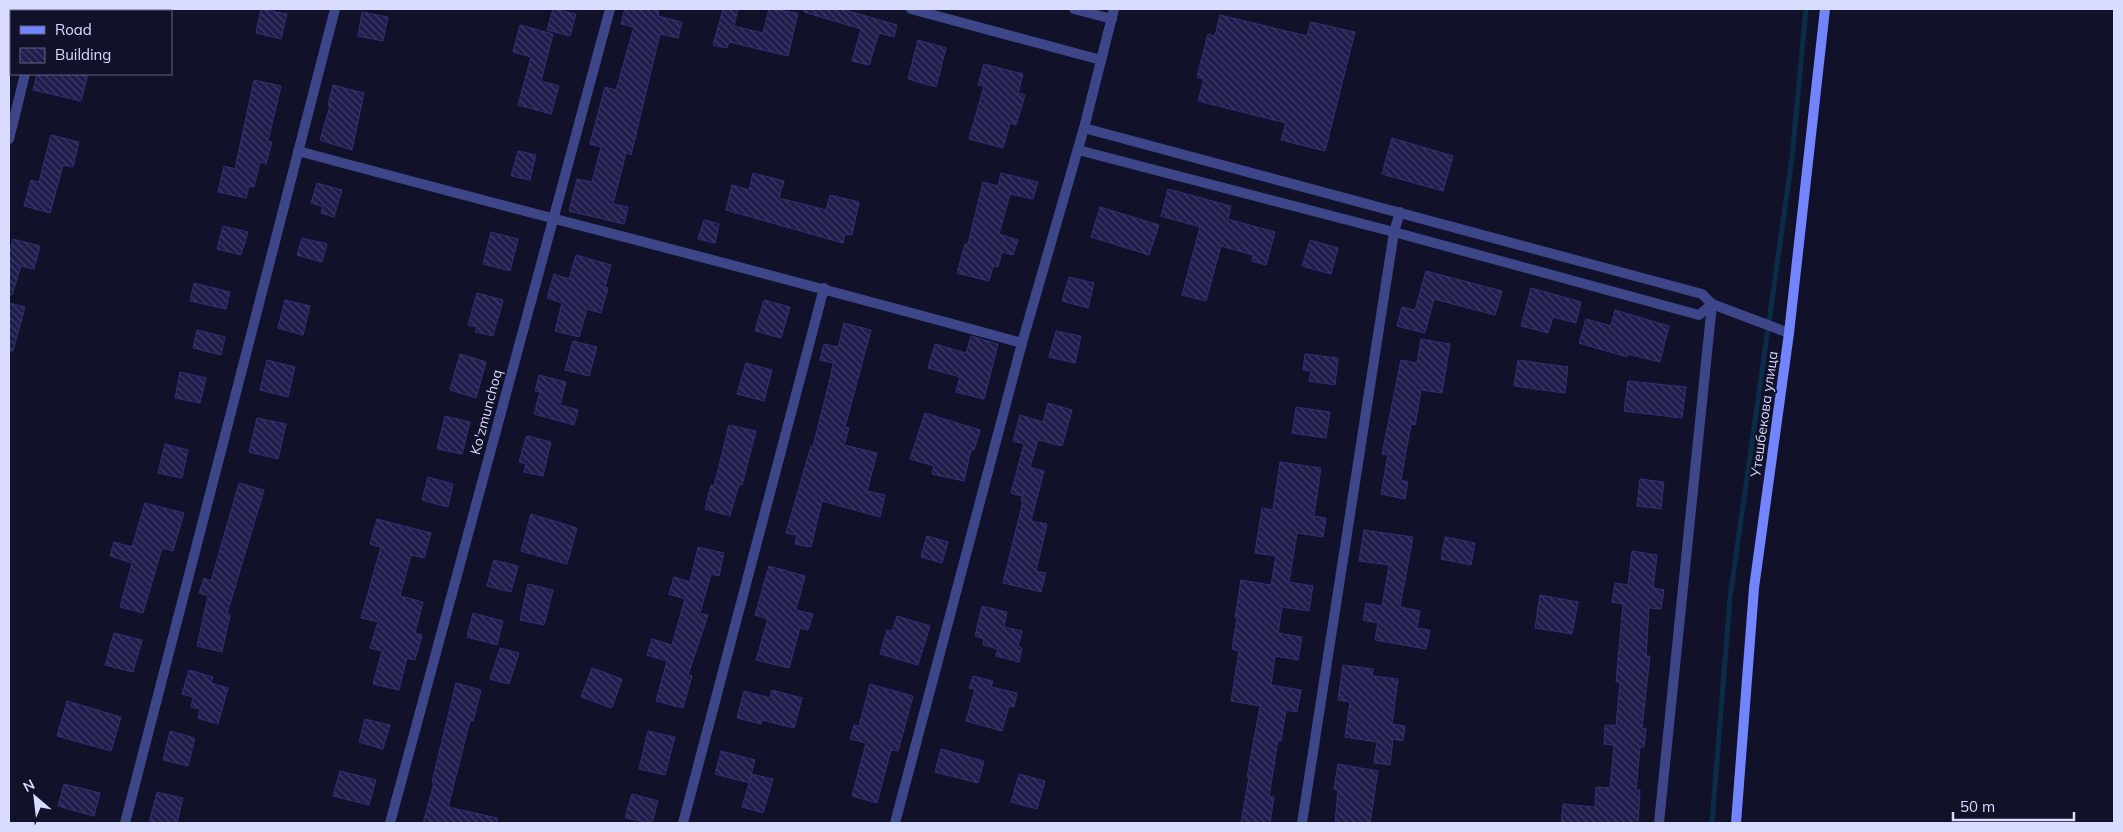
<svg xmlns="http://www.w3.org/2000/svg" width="2123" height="832" font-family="Mulish,sans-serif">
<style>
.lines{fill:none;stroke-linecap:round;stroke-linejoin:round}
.stream{stroke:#0b2c49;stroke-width:5}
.building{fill:url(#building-back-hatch);stroke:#322f77}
.minor{stroke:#3c4689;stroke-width:10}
.secondary{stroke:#7285fe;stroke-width:10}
.labels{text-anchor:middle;stroke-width:4;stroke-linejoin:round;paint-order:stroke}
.street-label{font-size:14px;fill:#dadcff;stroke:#11112a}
</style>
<defs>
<pattern id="building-back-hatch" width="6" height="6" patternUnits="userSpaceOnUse" patternTransform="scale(1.25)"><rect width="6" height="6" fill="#1f1d4b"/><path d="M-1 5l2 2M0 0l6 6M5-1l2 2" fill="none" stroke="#3f3d66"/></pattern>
</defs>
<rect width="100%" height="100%" fill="#11112a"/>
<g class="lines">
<!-- stream -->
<path class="stream" d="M1712 823 1730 598 1792 158 1806 9"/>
</g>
<!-- building -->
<g class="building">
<path d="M261 9 287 14 281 39 256 33Z"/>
<path d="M553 9 576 14 570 36 547 30Z"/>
<path d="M625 9H659L658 16 682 22 678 38 660 34 631 155 626 153 613 204 628 207 624 224 569 211 577 179 592 182 601 147 590 144 605 87 616 90 634 27 621 24Z"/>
<path d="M723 9H738L734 26 763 33 769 9 798 13 788 56 729 42 727 48 713 45Z"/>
<path d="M804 9H842L897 25 894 37 879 33 869 65 852 61 861 29 804 12Z"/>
<path d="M362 12 388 17 383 41 358 36Z"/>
<path d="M1220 15 1307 36 1311 22 1355 32 1325 151 1281 140 1286 123 1198 101 1204 79 1197 77 1208 34 1215 36Z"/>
<path d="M520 25 553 34 541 81 559 86 551 114 518 105 531 57 513 52Z"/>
<path d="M918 40 946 48 936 87 908 79Z"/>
<path d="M984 64 1023 74 1018 93 1025 95 1016 125 1010 123 1003 148 969 139 984 86 978 85Z"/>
<path d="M37 74H88L81 101 33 90Z"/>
<path d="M254 80 281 86 268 141 272 142 266 164 260 162 254 187 249 186 246 198 218 192 224 166 235 169Z"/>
<path d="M333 85 364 93 352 150 320 140 330 106 328 105Z"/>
<path d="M51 135 79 142 73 167 63 165 50 213 24 206 31 180 39 182Z"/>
<path d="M1392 138 1453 156 1443 191 1382 174Z"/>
<path d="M518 151 536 155 530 180 511 176Z"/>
<path d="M753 173 784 181 779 198 826 210 830 195 859 202 852 235 845 234 843 243 726 210 732 185 749 190Z"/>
<path d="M1001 173 1038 182 1033 199 1010 194 999 234 1018 240 1013 255 1002 252 998 267 993 266 989 281 957 273 965 244H968L983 182 998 186Z"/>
<path d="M317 183 342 190 334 217 321 213 323 207 311 203Z"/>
<path d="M1168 189 1231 206 1228 219 1275 232 1266 265 1252 261 1253 255 1221 246 1206 301 1182 295 1200 227 1161 216Z"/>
<path d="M1100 207 1159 225 1149 255 1091 237Z"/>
<path d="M704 220 719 224 715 243 698 239Z"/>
<path d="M223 226 248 232 241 255 217 249Z"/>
<path d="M491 232 518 239 510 271 483 264Z"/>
<path d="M302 238 327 244 322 262 297 255Z"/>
<path d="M13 239 40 246 34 269 21 266 12 295 9 294V254Z"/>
<path d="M1310 240 1338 248 1331 274 1302 266Z"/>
<path d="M576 255 611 265 605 287 608 288 601 313 587 309 579 337 555 331 562 303 547 298 554 274 569 279Z"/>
<path d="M1426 271 1502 291 1495 315 1434 299 1425 333 1397 326 1402 307 1415 310Z"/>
<path d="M1069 277 1094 283 1088 308 1062 301Z"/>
<path d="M194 283 230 292 226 309 190 301Z"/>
<path d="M1531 288 1581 302 1576 323 1553 317 1548 333 1521 326Z"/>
<path d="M477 293 503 300 493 336 475 332 477 327 468 325Z"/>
<path d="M285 300 310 306 303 335 278 328Z"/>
<path d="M764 300 790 307 781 338 755 331Z"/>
<path d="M9 303 25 307 13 351H9Z"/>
<path d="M1615 310 1669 326 1660 362 1628 354 1627 357 1579 343 1586 319 1611 326Z"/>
<path d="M844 323 871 330 845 427 849 428 844 445 877 453 867 491 885 495 880 517 822 501 811 547 795 544 797 535 786 533 811 446H813L831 375 833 363 820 360 824 344 838 347Z"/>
<path d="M197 330 225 337 221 355 193 348Z"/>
<path d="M1056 331 1081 336 1075 363 1049 357Z"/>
<path d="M971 336 998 344 984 399 956 392 960 377 928 368 935 344 966 353Z"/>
<path d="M1421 339 1450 344 1442 393 1421 390 1415 425 1411 424 1401 480 1408 482 1405 499 1381 494 1388 455 1382 454 1401 360 1417 363Z"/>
<path d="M573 341 597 347 589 376 565 370Z"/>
<path d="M460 354 486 362 476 398 450 390Z"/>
<path d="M1305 354 1338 358 1335 385 1309 381 1311 371 1303 370Z"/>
<path d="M267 360 295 367 288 397 260 390Z"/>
<path d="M1518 360 1568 367 1565 393 1514 386Z"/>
<path d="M746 363 772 370 764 401 737 394Z"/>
<path d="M180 372 206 378 200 403 175 398Z"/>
<path d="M539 375 566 382 560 405 578 410 574 425 534 414 540 392 535 391Z"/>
<path d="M1628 381 1686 387 1682 418 1624 411Z"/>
<path d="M1048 403 1072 410 1062 446 1038 440 1030 467 1044 471 1031 521 1047 524 1036 571 1046 573 1041 592 1003 583 1023 501H1021L1023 492 1022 496 1011 493 1024 444 1013 441 1020 415 1043 422Z"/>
<path d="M1296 407 1330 412 1326 438 1292 433Z"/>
<path d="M925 413 980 430 974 450H971L964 481 932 474 934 466 910 459Z"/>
<path d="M445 416 470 422 462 454 437 449Z"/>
<path d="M257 418 286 424 278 459 249 452Z"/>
<path d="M729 425 756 431 742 485 739 484 730 516 705 509 711 485 714 486Z"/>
<path d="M528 436 551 442 543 476 524 472 526 464 519 462 526 437Z"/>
<path d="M165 444 188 450 182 478 158 473Z"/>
<path d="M1280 462 1321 468 1314 516 1326 518 1323 537 1297 533 1289 582 1313 586 1309 611 1282 607 1278 633 1302 637 1298 660 1275 656 1271 685 1301 690 1297 712 1286 710 1281 741 1278 740 1269 797H1274L1270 823H1241L1249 777H1247L1260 706 1231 701 1239 651 1232 649 1237 618H1235L1241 580 1271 585 1276 556 1255 553 1262 508 1273 510Z"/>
<path d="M428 477 453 484 448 507 422 500Z"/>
<path d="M1640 479 1664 482 1661 509 1637 506Z"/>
<path d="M239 483 264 490 227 614 230 615 222 652 197 646 208 596 199 593 204 578 211 581Z"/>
<path d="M145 503 184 513 173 551 162 548 143 613 120 607 132 563 110 556 114 542 132 547Z"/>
<path d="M531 514 577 528 567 564 521 551Z"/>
<path d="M377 519 431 533 424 558 411 555 400 596 423 602 415 633 422 635 415 660 407 658 399 690 373 684 382 651 370 648 378 622 361 618 381 547 370 544Z"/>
<path d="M1364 530 1413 537 1400 607 1420 611 1417 628 1430 630 1426 649 1375 640 1378 623 1363 620 1366 603 1382 606 1389 565 1359 561Z"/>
<path d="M927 536 948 542 942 563 921 557Z"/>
<path d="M1445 537 1475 543 1471 565 1441 559Z"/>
<path d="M698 547 724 553 719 576 711 574 700 613 708 615 688 675 692 676 683 708 656 701 667 661 647 655 652 639 672 645 685 599 669 594 674 577 690 582Z"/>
<path d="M1632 551 1657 555 1653 588 1664 590 1661 609 1649 608 1646 656H1650L1642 728 1646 729 1644 747H1640L1636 790H1640L1638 823H1561L1563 804 1595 807 1596 787 1610 788 1614 745 1604 744 1605 725 1616 726 1620 682H1616L1623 604 1612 602 1615 583 1628 585Z"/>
<path d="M494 560 518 566 511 592 487 586Z"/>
<path d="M769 566 805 576 796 610 813 614 808 630 800 628 789 668 756 660 768 619 755 615Z"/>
<path d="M528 584 553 590 544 625 520 620Z"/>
<path d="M1540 595 1578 602 1572 634 1535 628Z"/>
<path d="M982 606 1007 612 1004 627 1022 631 1018 647 1022 648 1019 662 996 656 998 649 983 645 984 639 975 636Z"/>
<path d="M473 613 503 621 497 645 467 637Z"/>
<path d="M897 616 930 626 918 665 880 654 887 630 892 631Z"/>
<path d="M114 633 142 640 133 672 105 665Z"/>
<path d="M500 648 519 653 509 684 490 679Z"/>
<path d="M1343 665 1373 669 1372 676 1398 679 1392 724 1405 726 1403 741 1393 739 1390 765 1374 763 1377 742 1345 737 1350 702 1338 700Z"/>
<path d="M592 668 622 679 612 708 581 697Z"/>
<path d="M189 670 213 677 211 683 228 688 218 724 198 718 200 709 191 707 193 697 182 694Z"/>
<path d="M973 676 993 681 991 687 1017 693 1014 707 1009 706 1002 731 966 721 975 689 969 688Z"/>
<path d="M456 683 481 690 473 721H470L448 807 497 818V823H423L434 783 432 782Z"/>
<path d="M870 684 913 696 898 751 891 750 877 803 852 796 866 743 850 739 854 725 859 726Z"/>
<path d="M772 690 802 698 794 728 762 720 761 724 737 718 744 691 770 698Z"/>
<path d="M67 701 121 717 111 751 57 736Z"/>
<path d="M365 719 390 725 383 749 359 742Z"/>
<path d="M170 731 195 738 188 766 163 760Z"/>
<path d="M648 731 675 737 665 775 639 769Z"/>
<path d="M941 749 984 761 978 783 935 772Z"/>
<path d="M721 751 755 760 749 783 715 774Z"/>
<path d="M1338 764 1378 771 1370 823H1335L1338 790 1334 789Z"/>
<path d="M340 771 376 780 369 805 333 796Z"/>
<path d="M752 774 773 779 763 813 742 807Z"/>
<path d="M1019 774 1045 781 1037 809 1011 802Z"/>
<path d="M64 784 100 793 94 816 58 806Z"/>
<path d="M157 792 183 798 177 823H149Z"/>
<path d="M632 794 658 801 652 823 625 818Z"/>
</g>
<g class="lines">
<!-- minor -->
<g class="minor">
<path d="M911 9 1101 60"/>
<path d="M1074 9 1112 19"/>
<path d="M41 11 42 9"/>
<path d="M1084 128 1702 294 1712 304 1789 333"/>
<path d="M9 139 25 74"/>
<path d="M1078 150 1394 232 1699 315 1712 304"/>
<path d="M298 151C539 216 781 276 1022 343"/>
<path d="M125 823 335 9"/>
<path d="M390 823 610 9"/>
<path d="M683 823 824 288"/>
<path d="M895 823 1022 343 1084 128 1114 9"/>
<path d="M1302 823 1394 232 1400 212"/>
<path d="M1659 823 1712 304"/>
</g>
<!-- secondary -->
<path class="secondary" d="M1736 823 1754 588 1789 333 1825 9"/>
</g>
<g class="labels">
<!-- street labels -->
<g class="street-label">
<text transform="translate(486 412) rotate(-75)" y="5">Ko'zmunchoq</text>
<text transform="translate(1764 414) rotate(-82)" y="5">Утешбекова улица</text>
</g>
</g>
<!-- border -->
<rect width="2123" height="832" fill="none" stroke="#dadcff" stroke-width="20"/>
<!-- legend -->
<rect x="10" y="10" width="162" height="65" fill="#11112a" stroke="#61627f"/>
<rect x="20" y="26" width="25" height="8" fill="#7285fe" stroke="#61627f"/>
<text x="55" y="35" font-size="15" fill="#dadcff">Road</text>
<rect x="20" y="48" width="25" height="15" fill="url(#building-back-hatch)" stroke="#61627f"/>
<text x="55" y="60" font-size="15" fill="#dadcff">Building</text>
<!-- north arrow -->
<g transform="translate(35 797) rotate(332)" stroke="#11112a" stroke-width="4" paint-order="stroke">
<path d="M0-4L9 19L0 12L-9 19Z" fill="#dadcff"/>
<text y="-8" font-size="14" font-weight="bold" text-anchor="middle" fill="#dadcff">N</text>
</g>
<!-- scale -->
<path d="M1953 812v8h121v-8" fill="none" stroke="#dadcff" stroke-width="2.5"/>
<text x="1960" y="812" font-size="15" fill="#dadcff" stroke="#11112a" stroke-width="4" paint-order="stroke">50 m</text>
</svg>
